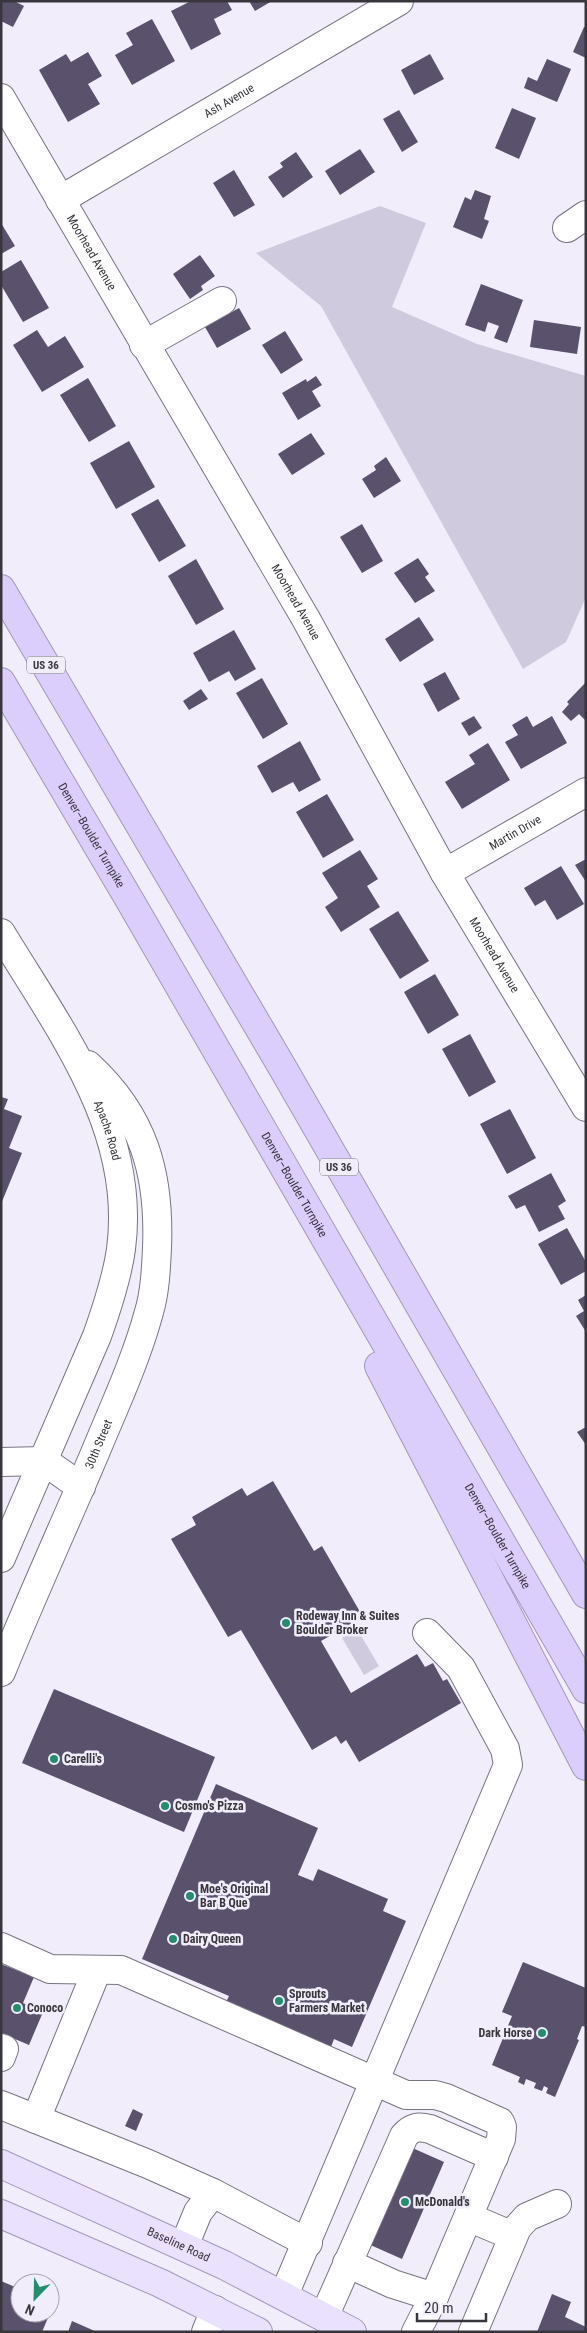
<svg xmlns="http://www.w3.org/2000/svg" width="587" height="2333" font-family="'Roboto Condensed',sans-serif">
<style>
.green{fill:#d0cade}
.building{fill:#5a526c}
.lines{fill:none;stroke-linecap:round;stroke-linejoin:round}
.minor-casing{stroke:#777480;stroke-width:30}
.major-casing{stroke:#a298b9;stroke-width:30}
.highway-casing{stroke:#a298b9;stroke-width:30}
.minor{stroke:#fff;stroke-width:28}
.major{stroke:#e9e1fd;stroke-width:28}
.highway{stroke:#dbcdfc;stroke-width:28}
.poi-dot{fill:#218e6d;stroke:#f1edfb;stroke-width:2}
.labels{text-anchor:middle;stroke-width:5;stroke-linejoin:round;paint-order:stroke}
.shield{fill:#f1edfb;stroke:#706d75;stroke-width:1}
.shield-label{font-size:11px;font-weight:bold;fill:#38363c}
.street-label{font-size:12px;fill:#38363c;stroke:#f1edfb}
.poi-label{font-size:12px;font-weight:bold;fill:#38363c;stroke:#f1edfb;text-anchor:start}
</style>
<rect width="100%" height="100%" fill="#f1edfb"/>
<!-- green -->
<g class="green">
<path d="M380 206 426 223 392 307 477 344 586 376V597L566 642 523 669 321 306 256 253Z"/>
<path d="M357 1629 379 1666 364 1675 342 1638Z"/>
</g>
<!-- building -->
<g class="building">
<path d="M1 1H14L24 6 13 27 1 21Z"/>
<path d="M191 1H227L232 10 214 19 221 34 191 50 171 11Z"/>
<path d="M249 1H272L255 11Z"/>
<path d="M152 19 175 61 132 85 115 55 133 45 126 33Z"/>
<path d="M584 27 586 28V58L573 52Z"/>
<path d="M88 52 102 76 88 84 100 104 68 122 39 70 66 54 71 62Z"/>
<path d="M430 54 444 79 414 95 401 70Z"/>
<path d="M547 59 571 69 557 102 524 88 528 77 537 81Z"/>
<path d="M512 108 536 118 519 159 495 148Z"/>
<path d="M399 110 418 142 402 152 383 119Z"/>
<path d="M360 149 375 172 340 195 325 171Z"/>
<path d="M296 152 313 177 283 198 268 177 283 167 280 163Z"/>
<path d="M234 170 255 205 234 217 213 183Z"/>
<path d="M475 190 491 196 484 219 489 221 482 239 453 227 465 197 471 200Z"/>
<path d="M1 223 15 246 1 254Z"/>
<path d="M200 255 215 276 201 286 203 290 190 299 173 274Z"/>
<path d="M21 260 49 308 23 322 1 285V272Z"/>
<path d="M481 284 523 300 507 343 494 338 499 326 488 322 485 332 465 325Z"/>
<path d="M239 308 251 329 217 348 205 327Z"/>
<path d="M534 320 581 327 577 354 530 347Z"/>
<path d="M37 330 48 347 65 336 84 367 42 392 13 345Z"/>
<path d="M285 331 303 360 281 374 262 345Z"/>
<path d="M316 376 322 385 312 391 321 406 298 420 282 393 306 379 307 382Z"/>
<path d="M88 378 116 426 89 442 60 395Z"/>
<path d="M311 433 325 454 292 475 278 454Z"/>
<path d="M129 441 155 487 116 509 90 463Z"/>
<path d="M386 457 401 481 374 498 362 479 376 470 374 466Z"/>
<path d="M158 499 186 546 159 562 131 514Z"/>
<path d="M362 524 383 561 362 573 340 537Z"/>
<path d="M418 558 429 574 425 577 435 591 415 603 394 573Z"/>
<path d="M196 559 224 609 196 625 168 576Z"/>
<path d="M419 617 434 640 400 662 385 639Z"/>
<path d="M234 630 256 669 235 681 229 671 209 682 193 653Z"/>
<path d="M445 672 460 699 438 712 423 684Z"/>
<path d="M262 678 288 724 263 739 236 693Z"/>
<path d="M586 682V721L579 714 571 721 562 712 569 704 567 702Z"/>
<path d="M201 689 208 699 189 710 183 701Z"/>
<path d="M474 716 482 728 469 736 461 723Z"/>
<path d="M527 716 533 727 552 716 567 743 521 769 505 742 518 735 512 725Z"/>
<path d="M300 741 321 780 299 792 293 782 272 793 257 766Z"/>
<path d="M488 743 510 780 462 809 445 782 475 764 469 755Z"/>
<path d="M327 794 354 840 323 858 296 812Z"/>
<path d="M360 850 378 879 367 886 380 907 341 932 325 907 338 898 322 873Z"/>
<path d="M586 859V882L575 865Z"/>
<path d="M561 866 584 904 557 920 545 900 535 906 524 888Z"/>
<path d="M398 911 429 961 400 979 369 929Z"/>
<path d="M435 974 459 1015 428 1034 404 992Z"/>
<path d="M470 1034 496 1082 469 1097 442 1049Z"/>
<path d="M1 1097 8 1099 4 1109 22 1116 9 1148 22 1153 1 1204Z"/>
<path d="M510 1109 536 1158 507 1174 480 1124Z"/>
<path d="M551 1173 566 1201 558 1206 565 1219 539 1232 525 1205 516 1209 508 1196Z"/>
<path d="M567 1228 586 1262V1271L561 1285 538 1244Z"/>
<path d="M586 1295V1332L576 1316 584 1311 578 1300Z"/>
<path d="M586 1427V1445L577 1432Z"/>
<path d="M273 1481 314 1551 322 1546 363 1617 321 1641 351 1693 417 1654 425 1667 433 1663 443 1681 447 1679 461 1703 359 1762 346 1740 341 1744 336 1736 312 1750 241 1630 228 1637 171 1539 196 1525 192 1517 242 1488 247 1496Z"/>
<path d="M54 1689 215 1757 184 1832 22 1763Z"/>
<path d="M216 1784 318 1828 298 1875 313 1881 318 1869 388 1899 383 1911 406 1921 352 2047 334 2039 331 2047 226 2002 229 1996 142 1959Z"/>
<path d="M523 1962 586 1988V2027L582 2026 577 2039 579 2040 555 2097 546 2093 548 2088 544 2086 542 2091 534 2088 536 2083 526 2079 524 2085 518 2082 520 2077 492 2065 512 2016 502 2012Z"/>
<path d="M1 1964 34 1977 23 2003 43 2012 29 2045 1 2033Z"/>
<path d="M133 2109 143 2114 136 2131 125 2126Z"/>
<path d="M408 2146 444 2162 402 2259 366 2243Z"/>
<path d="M1 2281 20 2289V2313H50L42 2332H1Z"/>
<path d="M552 2294 571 2302 565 2317 586 2327V2332H537Z"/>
<path d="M72 2321 97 2332H68Z"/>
</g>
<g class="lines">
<!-- minor casing -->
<g class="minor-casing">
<g id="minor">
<path id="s1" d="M1 98 306 619 445 873 586 1107"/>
<path id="s2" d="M60 200 399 1"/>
<path d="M567 228 586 215"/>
<path d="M144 345 222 301"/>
<path id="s3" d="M445 873 586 792"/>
<path id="s4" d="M1 933C59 1029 137 1129 121 1249 117 1278 107 1308 97 1336L1 1558"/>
<path d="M1 1462 44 1461 81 1487"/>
<path id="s5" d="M1 1672C31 1598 64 1526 95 1453 114 1407 136 1360 149 1312 155 1292 156 1269 157 1248 160 1174 144 1116 88 1065"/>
<path d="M1 1947 50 1969 121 1970 406 2095H435L446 2098 500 2122 502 2127 501 2139 434 2297 416 2332"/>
<path d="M97 1970 36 2119 148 2164 213 2193 308 2243"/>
<path d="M1 2048 4 2049 1 2057"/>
<path d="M1 2105 36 2119"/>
<path d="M468 2217 513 2236"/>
<path d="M184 2246 198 2212 213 2193"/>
<path d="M347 2263 393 2284 434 2297"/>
<path d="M284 2295 508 1765 505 1749 461 1668 427 1633"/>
<path d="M324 2317 404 2136C412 2127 418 2126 430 2129L494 2157"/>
<path d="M206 2332 215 2310"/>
<path d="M473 2332 517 2228 527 2217 557 2204"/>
</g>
</g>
<!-- major casing -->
<g class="major-casing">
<g id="major">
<path id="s6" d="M1 2164 224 2265 352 2332"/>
<path d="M1 2214 160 2283 258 2332"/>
</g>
</g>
<!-- highway casing -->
<g class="highway-casing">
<g id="highway">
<path d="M1 589 281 1065 586 1594"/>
<path id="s7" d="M1 682 129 899 586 1689"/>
<path d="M379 1366 586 1766"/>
</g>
</g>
<!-- minor -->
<use href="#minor" class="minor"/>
<!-- major -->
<use href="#major" class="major"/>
<!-- highway -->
<use href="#highway" class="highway"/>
</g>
<!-- markers -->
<g class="poi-dot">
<circle cx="286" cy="1623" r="5"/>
<circle cx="54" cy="1759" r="5"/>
<circle cx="165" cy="1806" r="5"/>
<circle cx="190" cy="1896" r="5"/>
<circle cx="173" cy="1939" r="5"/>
<circle cx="279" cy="2001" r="5"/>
<circle cx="17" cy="2008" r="5"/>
<circle cx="542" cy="2033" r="5"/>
<circle cx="405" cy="2202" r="5"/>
</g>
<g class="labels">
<!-- shield labels -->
<g class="shield">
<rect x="27" y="656.5" width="38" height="17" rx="4"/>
<rect x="320" y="1158.5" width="38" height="17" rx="4"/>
</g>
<g class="shield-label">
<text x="46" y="669">US 36</text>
<text x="339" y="1171">US 36</text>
</g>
<!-- street labels -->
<g class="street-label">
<text dy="4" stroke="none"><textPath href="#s2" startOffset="196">Ash Avenue</textPath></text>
<text dy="4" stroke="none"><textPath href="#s1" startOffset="179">Moorhead Avenue</textPath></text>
<text dy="4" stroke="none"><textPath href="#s1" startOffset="584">Moorhead Avenue</textPath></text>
<text dy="4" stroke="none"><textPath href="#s3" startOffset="81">Martin Drive</textPath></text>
<text dy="4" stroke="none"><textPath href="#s7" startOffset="178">Denver–Boulder Turnpike</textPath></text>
<text dy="4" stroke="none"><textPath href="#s1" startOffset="989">Moorhead Avenue</textPath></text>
<text dy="4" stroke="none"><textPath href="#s4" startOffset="225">Apache Road</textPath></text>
<text dy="4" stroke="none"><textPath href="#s7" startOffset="582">Denver–Boulder Turnpike</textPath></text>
<text dy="4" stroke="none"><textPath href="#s5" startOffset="248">30th Street</textPath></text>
<text dy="4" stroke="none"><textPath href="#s7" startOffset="988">Denver–Boulder Turnpike</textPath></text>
<text dy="4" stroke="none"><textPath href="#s6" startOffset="195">Baseline Road</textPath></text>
</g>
<!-- poi labels -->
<g class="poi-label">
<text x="296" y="1620">Rodeway Inn &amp; Suites<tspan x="296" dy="14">Boulder Broker</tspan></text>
<text x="64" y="1763">Carelli's</text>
<text x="175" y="1810">Cosmo's Pizza</text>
<text x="200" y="1893">Moe's Original<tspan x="200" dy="14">Bar B Que</tspan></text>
<text x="183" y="1943">Dairy Queen</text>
<text x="289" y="1998">Sprouts<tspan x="289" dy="14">Farmers Market</tspan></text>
<text x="27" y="2012">Conoco</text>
<text x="532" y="2037" text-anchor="end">Dark Horse</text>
<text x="415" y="2206">McDonald's</text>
</g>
</g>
<!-- border -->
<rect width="587" height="2333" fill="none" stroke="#38363c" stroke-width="5"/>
<!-- north arrow -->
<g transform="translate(35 2298) rotate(203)"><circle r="24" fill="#f1edfb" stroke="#a7a4af"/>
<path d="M0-4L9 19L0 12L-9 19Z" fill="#218e6d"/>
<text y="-8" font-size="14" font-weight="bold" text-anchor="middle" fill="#38363c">N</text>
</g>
<!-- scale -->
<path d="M417 2313v8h69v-8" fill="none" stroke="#38363c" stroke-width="2.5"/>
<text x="424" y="2313" font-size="15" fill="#38363c" stroke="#f1edfb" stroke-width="4" paint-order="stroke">20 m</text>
</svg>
